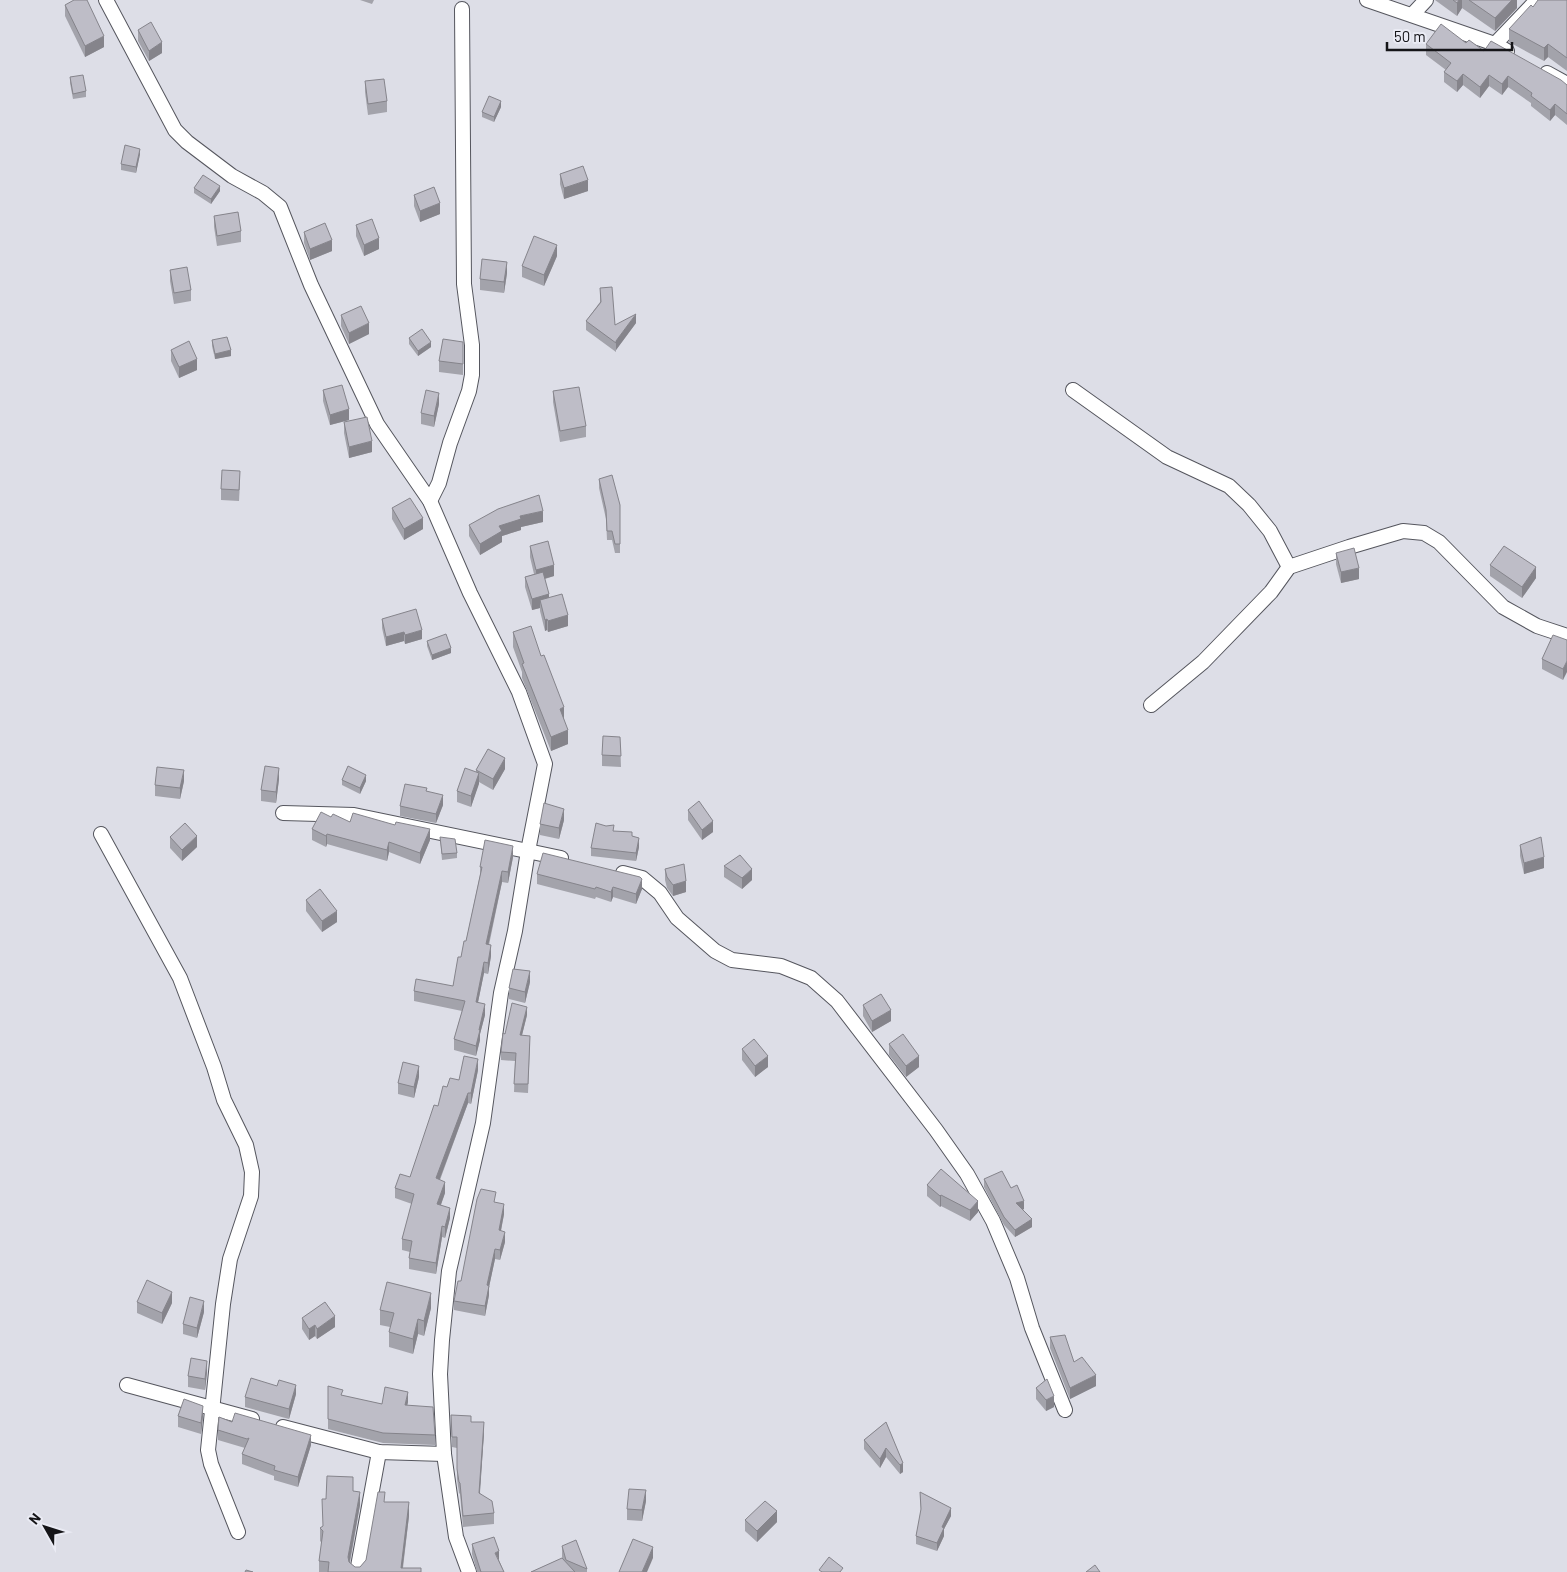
<svg xmlns="http://www.w3.org/2000/svg" width="1567" height="1572" font-family="Barlow,sans-serif">
<style>
.lines{fill:none;stroke-linecap:round;stroke-linejoin:round}
.street-casing{stroke:#55565e;stroke-width:16}
.street{stroke:#fff;stroke-width:14}
.wall{fill:#a3a3ab}
.shaded-wall{fill:#85848b}
.building{fill:#bebdc7;stroke:#85848b}
</style>
<rect width="100%" height="100%" fill="#dddee7"/>
<g class="lines">
<!-- street casing -->
<g class="street-casing">
<g id="street">
<path d="M106 0 175 130 187 142 232 176 263 193 280 207 311 285 377 424 430 501 470 593 519 692 545 764 528 851 515 931 501 993 483 1123 449 1271 442 1340 440 1374 444 1454 456 1537 469 1572"/>
<path d="M1367 0 1495 44 1507 51"/>
<path d="M1412 15 1426 0"/>
<path d="M1495 44 1537 0"/>
<path d="M1547 73 1567 84"/>
<path d="M1073 390 1167 457 1229 486 1249 505 1270 531 1289 567"/>
<path d="M430 501 439 483 450 443 469 391 472 375V345L464 284 462 9"/>
<path d="M1151 705 1203 662 1271 592 1289 567 1349 547 1403 531 1424 533 1439 542 1503 607 1537 626 1567 636"/>
<path d="M283 813 354 815 561 858"/>
<path d="M101 834 180 978 214 1067 224 1100 246 1145 252 1172 251 1196 230 1259 223 1304 208 1450 211 1464 238 1532"/>
<path d="M623 873 642 878 660 893 677 918 715 951 732 960 781 966 811 978 837 1001 936 1130 967 1174 993 1221 1017 1278 1032 1328 1065 1410"/>
<path d="M127 1385 252 1419"/>
<path d="M283 1427 379 1452 444 1454"/>
<path d="M357 1572 379 1452"/>
</g>
</g>
<!-- street -->
<use href="#street" class="street"/>
</g>
<!-- wall -->
<g class="wall">
<path d="M360 0H374L372 4Z"/>
<path d="M1435 0H1517V8L1495 31 1462 8 1457 16Z"/>
<path d="M1567 0V71L1548 57 1544 61 1509 42V29L1533 7Z"/>
<path d="M65 5 104 47 85 57 65 16Z"/>
<path d="M138 30 162 53 149 61 138 41Z"/>
<path d="M1466 43 1567 85V125L1555 115 1550 121 1531 106V103L1508 87 1502 95 1489 86 1480 98 1463 85 1457 92 1444 82V72L1446 70 1426 55V44Z"/>
<path d="M70 77 86 91V97L73 99 70 83Z"/>
<path d="M365 81 387 101V112L368 115 365 92Z"/>
<path d="M501 107 494 122 482 117V112Z"/>
<path d="M140 154 136 173 121 170V164Z"/>
<path d="M560 174 588 191 564 199 560 184Z"/>
<path d="M194 188 220 191 211 204 194 193Z"/>
<path d="M414 195 440 214 420 222 414 206Z"/>
<path d="M214 216 241 231V242L217 246 214 227Z"/>
<path d="M356 225 379 249 364 256 356 236Z"/>
<path d="M304 232 332 251 310 260 304 243Z"/>
<path d="M557 256 544 286 522 277V266Z"/>
<path d="M170 270 191 290V301L174 304 170 281Z"/>
<path d="M507 273 504 293 480 290V279Z"/>
<path d="M600 288 615 325 636 323 616 350V352L586 330V321L600 302Z"/>
<path d="M341 315 369 334 349 344 341 326Z"/>
<path d="M409 338 431 347 418 356 409 344Z"/>
<path d="M212 340 231 356 215 359 212 346Z"/>
<path d="M463 342V375L439 372V361Z"/>
<path d="M171 350 197 370 179 378 171 361Z"/>
<path d="M323 390 349 420 330 425 323 401Z"/>
<path d="M553 391 586 426V437L560 442 553 402Z"/>
<path d="M439 404 434 427 421 424V413Z"/>
<path d="M344 422 372 452 349 458 344 433Z"/>
<path d="M599 479 620 505V553H615L612 540H607L606 519 599 488Z"/>
<path d="M240 482 239 501 221 500V489Z"/>
<path d="M392 508 423 529 404 540 392 519Z"/>
<path d="M543 522 521 527V530L502 536V542L480 555 469 536V525Z"/>
<path d="M530 546 554 576 545 579 549 597 568 626 548 632 547 630 545 631 540 611V608L532 610 525 587V577L534 574 530 557Z"/>
<path d="M1336 553 1359 579 1341 583 1336 564Z"/>
<path d="M1490 565 1536 578 1522 598 1490 576Z"/>
<path d="M382 619 422 639 405 644 404 641 386 646 382 628Z"/>
<path d="M513 632 541 656 564 719 568 744 551 751 522 678V672L513 647Z"/>
<path d="M1567 640 1563 680 1542 669V659Z"/>
<path d="M427 641 451 653 432 660 427 646Z"/>
<path d="M620 737 621 767 602 766V755Z"/>
<path d="M505 769 493 790 479 782 471 807 457 802V791L476 772V770Z"/>
<path d="M279 779 276 803 261 801V790Z"/>
<path d="M342 780 366 781 360 794 342 785Z"/>
<path d="M184 781 180 799 155 796V785Z"/>
<path d="M427 792 443 805 436 823 400 816V806Z"/>
<path d="M688 810 713 832 702 840 688 820Z"/>
<path d="M331 817 350 822 430 840 420 864 389 852 387 861 327 844 326 847 312 840V829Z"/>
<path d="M564 820 559 839 540 835V824Z"/>
<path d="M614 831 639 847 636 861 591 856V848Z"/>
<path d="M170 837 197 847 182 861 170 848Z"/>
<path d="M440 837 457 853V858L442 860Z"/>
<path d="M1520 845 1544 868 1524 874 1520 856Z"/>
<path d="M513 857 508 883 502 882 489 945 491 956 488 974 484 973 478 1002 485 1015 480 1034V1040L476 1056 454 1050V1039L462 1011 414 1001V991L453 986 466 941 480 875V867Z"/>
<path d="M724 866 752 880 742 889 724 877Z"/>
<path d="M665 869 686 892 673 896 667 888 665 880Z"/>
<path d="M537 874 642 889 636 904 613 897 611 902 596 897 595 899 537 884Z"/>
<path d="M306 900 337 922 322 932 306 911Z"/>
<path d="M530 982 525 1003 509 999V988Z"/>
<path d="M863 1005 891 1021 872 1032 863 1016Z"/>
<path d="M527 1015 522 1035 530 1044 528 1093 514 1092 515 1061 501 1060V1052L505 1034Z"/>
<path d="M889 1044 919 1067 906 1077 889 1055Z"/>
<path d="M742 1049 768 1067 755 1077 742 1060Z"/>
<path d="M478 1070 471 1104 468 1103 440 1180 445 1193 441 1205 450 1218 445 1238 442 1237 436 1274 409 1269V1258L410 1252 402 1250V1239L412 1204 395 1198V1188L410 1177 438 1106 447 1087Z"/>
<path d="M419 1077 414 1098 398 1094V1083Z"/>
<path d="M984 1179 1011 1188 1024 1209 1023 1210 1032 1227 1015 1237 1004 1225 984 1187Z"/>
<path d="M927 1185 978 1212 970 1221 941 1206 940 1207 927 1196Z"/>
<path d="M496 1203 504 1214 501 1231 505 1242 500 1260 495 1259 489 1287V1295L485 1316 454 1310V1301L461 1281Z"/>
<path d="M137 1302 172 1303 162 1324 137 1313Z"/>
<path d="M431 1308 424 1336 418 1334 413 1354 389 1347V1332L390 1327 380 1325V1310Z"/>
<path d="M204 1312 197 1338 183 1334V1324Z"/>
<path d="M302 1318 335 1327 317 1339 315 1336 309 1340 302 1329Z"/>
<path d="M1050 1337 1074 1362 1096 1386 1070 1399 1050 1348Z"/>
<path d="M207 1372 205 1390 188 1387V1376Z"/>
<path d="M328 1386 343 1396 382 1404 408 1402 407 1405 435 1435V1445L383 1443 328 1429Z"/>
<path d="M1036 1388 1054 1407 1046 1411 1036 1399Z"/>
<path d="M296 1394 289 1419 245 1407V1397Z"/>
<path d="M451 1415 471 1422 484 1433 480 1493 494 1513V1524L463 1527 460 1494 459 1493 457 1479V1448L452 1447Z"/>
<path d="M178 1416H203L201 1434 178 1427Z"/>
<path d="M232 1422 311 1445 298 1487 274 1480V1476L242 1464V1454L245 1448 218 1440V1430Z"/>
<path d="M886 1422 903 1472 900 1474 886 1457 880 1468 864 1449V1440Z"/>
<path d="M353 1491 360 1505 350 1563 355 1567H360L366 1560 385 1502 409 1516 403 1568 421 1572H319V1561L322 1543 320 1541V1528L323 1526 326 1499Z"/>
<path d="M920 1492 951 1516 944 1529V1536L937 1551 916 1544V1536L921 1512Z"/>
<path d="M646 1501 642 1521 627 1520V1509Z"/>
<path d="M745 1520 777 1522 757 1542 745 1531Z"/>
<path d="M472 1544 499 1560 504 1572H477L472 1554Z"/>
<path d="M562 1546 587 1569V1572H531L562 1558Z"/>
</g>
<!-- shaded-wall -->
<g class="shaded-wall">
<path d="M1459 0H1462V8L1457 16V3Z"/>
<path d="M1512 0H1517V8L1495 31V18Z"/>
<path d="M104 36V47L85 57V46Z"/>
<path d="M162 42V53L149 61V51Z"/>
<path d="M1548 44V57L1544 61V48Z"/>
<path d="M1463 74V85L1457 92V81Z"/>
<path d="M1489 75V86L1480 98V87Z"/>
<path d="M1508 76V87L1502 95V84Z"/>
<path d="M501 101V107L494 122V117Z"/>
<path d="M1555 104V115L1550 121V110Z"/>
<path d="M140 149V154L136 173V167Z"/>
<path d="M588 180V191L564 199V188Z"/>
<path d="M220 186V191L211 204V199Z"/>
<path d="M440 203V214L420 222V211Z"/>
<path d="M379 238V249L364 256V245Z"/>
<path d="M332 240V251L310 260V249Z"/>
<path d="M557 245V256L544 286V275Z"/>
<path d="M507 262V273L504 293V282Z"/>
<path d="M636 314V323L616 350V341Z"/>
<path d="M369 323V334L349 344V333Z"/>
<path d="M431 342V347L418 356V351Z"/>
<path d="M231 350V356L215 359V354Z"/>
<path d="M197 359V370L179 378V367Z"/>
<path d="M439 393V404L434 427V416Z"/>
<path d="M349 409V420L330 425V415Z"/>
<path d="M372 441V452L349 458V447Z"/>
<path d="M543 511V522L521 527V530L502 536V542L480 555V544L499 526 520 516Z"/>
<path d="M423 518V529L404 540V529Z"/>
<path d="M554 565V576L536 581V570Z"/>
<path d="M1536 567V578L1522 598V587Z"/>
<path d="M1359 568V579L1341 583V572Z"/>
<path d="M549 594V605L540 600V608L532 610V599Z"/>
<path d="M568 615V626L548 632V621Z"/>
<path d="M547 619V630L545 631V620Z"/>
<path d="M422 630V639L405 644V635Z"/>
<path d="M404 632V641L386 646V637Z"/>
<path d="M451 648V653L432 660V655Z"/>
<path d="M1567 661V672L1563 680V669Z"/>
<path d="M564 707V722L560 709Z"/>
<path d="M568 730V744L551 751V737Z"/>
<path d="M505 758V769L493 790V779Z"/>
<path d="M279 768V779L276 803V792Z"/>
<path d="M184 770V781L180 799V788Z"/>
<path d="M479 773V784L471 807V796Z"/>
<path d="M366 775V781L360 794V788Z"/>
<path d="M443 795V805L436 823V814Z"/>
<path d="M564 809V820L559 839V828Z"/>
<path d="M713 821V832L702 840V830Z"/>
<path d="M430 829V840L420 864V853Z"/>
<path d="M327 834V844L326 847V836Z"/>
<path d="M197 836V847L182 861V850Z"/>
<path d="M639 838V847L636 861V853Z"/>
<path d="M389 842V852L387 861V850Z"/>
<path d="M513 846V857L508 883V872Z"/>
<path d="M1544 857V868L1524 874V863Z"/>
<path d="M752 869V880L742 889V878Z"/>
<path d="M502 871V882L486 955V944Z"/>
<path d="M642 879V889L636 904V894Z"/>
<path d="M686 881V892L673 896V885Z"/>
<path d="M613 887V897L611 902V892Z"/>
<path d="M337 911V922L322 932V921Z"/>
<path d="M491 945V956L488 974V963Z"/>
<path d="M484 962V973L476 1012V1002Z"/>
<path d="M530 971V982L525 1003V992Z"/>
<path d="M485 1004V1015L480 1034V1040L476 1056V1046L479 1030Z"/>
<path d="M527 1007V1015L520 1043V1035Z"/>
<path d="M891 1010V1021L872 1032V1021Z"/>
<path d="M768 1056V1067L755 1077V1066Z"/>
<path d="M919 1056V1067L906 1077V1066Z"/>
<path d="M478 1059V1070L471 1104V1093Z"/>
<path d="M419 1066V1077L414 1098V1087Z"/>
<path d="M468 1093V1103L436 1189V1178Z"/>
<path d="M445 1182V1193L437 1215V1204Z"/>
<path d="M941 1195V1206L940 1207V1196Z"/>
<path d="M978 1201V1212L970 1221V1210Z"/>
<path d="M1024 1201V1209L1016 1211V1203Z"/>
<path d="M504 1204V1214L499 1240V1230Z"/>
<path d="M450 1208V1218L445 1238V1227Z"/>
<path d="M1032 1219V1227L1015 1237V1230Z"/>
<path d="M442 1226V1237L436 1274V1263Z"/>
<path d="M505 1232V1242L500 1260V1250Z"/>
<path d="M495 1249V1259L489 1287V1295L485 1316V1306L487 1285Z"/>
<path d="M172 1292V1303L162 1324V1313Z"/>
<path d="M431 1293V1308L424 1336V1321Z"/>
<path d="M204 1301V1312L197 1338V1328Z"/>
<path d="M335 1316V1327L317 1339V1329Z"/>
<path d="M418 1319V1334L413 1354V1339Z"/>
<path d="M315 1325V1336L309 1340V1329Z"/>
<path d="M207 1361V1372L205 1390V1379Z"/>
<path d="M1096 1375V1386L1070 1399V1388Z"/>
<path d="M296 1385V1394L289 1419V1409Z"/>
<path d="M408 1392V1402L405 1415V1405Z"/>
<path d="M1054 1396V1407L1046 1411V1400Z"/>
<path d="M203 1406V1416L201 1434V1423Z"/>
<path d="M484 1422V1433L479 1504V1493Z"/>
<path d="M311 1435V1445L298 1487V1477Z"/>
<path d="M886 1448V1457L880 1468V1459Z"/>
<path d="M903 1463V1472L900 1474V1465Z"/>
<path d="M646 1490V1501L642 1521V1510Z"/>
<path d="M360 1492V1505L348 1570V1557Z"/>
<path d="M409 1502V1516L402 1572 401 1568Z"/>
<path d="M951 1508V1516L944 1529V1536L937 1551V1543L942 1527Z"/>
<path d="M777 1511V1522L757 1542V1531Z"/>
<path d="M653 1547V1558L647 1572H642Z"/>
<path d="M499 1551V1561L495 1553Z"/>
</g>
<!-- building -->
<g class="building">
<path d="M74 0H87L104 36 85 46 65 5Z"/>
<path d="M1453 0H1459L1457 3Z"/>
<path d="M1469 0H1512L1495 18Z"/>
<path d="M1538 0H1567V58L1548 44 1544 48 1509 29 1531 5 1533 7Z"/>
<path d="M151 22 162 42 149 51 138 30Z"/>
<path d="M1441 24 1466 43 1469 40 1484 51 1491 41 1561 80 1567 85V114L1555 104 1550 110 1531 96 1532 93 1508 76 1502 84 1489 75 1480 87 1463 74 1457 81 1444 72 1451 63 1426 44Z"/>
<path d="M83 75 86 91 73 94 70 77Z"/>
<path d="M384 79 387 101 368 104 365 81Z"/>
<path d="M489 96 501 101 494 117 482 112Z"/>
<path d="M125 145 140 149 136 167 121 164Z"/>
<path d="M583 166 588 180 564 188 560 174Z"/>
<path d="M203 175 220 186 211 199 194 188Z"/>
<path d="M434 187 440 203 420 211 414 195Z"/>
<path d="M238 212 241 231 217 236 214 216Z"/>
<path d="M372 219 379 238 364 245 356 225Z"/>
<path d="M325 223 332 240 310 249 304 232Z"/>
<path d="M534 236 557 245 544 275 522 266Z"/>
<path d="M482 259 507 262 504 282 480 279Z"/>
<path d="M187 267 191 290 174 293 170 270Z"/>
<path d="M612 287 615 325 636 314 616 341V343L586 321 601 302 600 288Z"/>
<path d="M361 306 369 323 349 333 341 315Z"/>
<path d="M422 329 431 342 418 351 409 338Z"/>
<path d="M227 337 231 350 215 354 212 340Z"/>
<path d="M443 339 463 342V364L439 361Z"/>
<path d="M189 341 197 359 179 367 171 350Z"/>
<path d="M342 385 349 409 330 415 323 390Z"/>
<path d="M579 387 586 426 560 431 553 391Z"/>
<path d="M426 390 439 393 434 416 421 413Z"/>
<path d="M367 417 372 441 349 447 344 422Z"/>
<path d="M222 470 240 471 239 490 221 489Z"/>
<path d="M612 475 620 505V544H615L612 531H607L606 510 599 479Z"/>
<path d="M539 495 543 511 520 516 521 519 499 526 502 531 480 544 469 525 498 509Z"/>
<path d="M410 498 423 518 404 529 392 508Z"/>
<path d="M548 541 554 565 536 570 530 546Z"/>
<path d="M1504 546 1536 567 1522 587 1490 565Z"/>
<path d="M1354 548 1359 568 1341 572 1336 553Z"/>
<path d="M543 572 549 594 532 599 525 577Z"/>
<path d="M562 594 568 615 548 621 547 619 545 620 540 600Z"/>
<path d="M416 609 422 630 405 635 404 632 386 637 382 619Z"/>
<path d="M531 626 541 656 544 655 564 707 560 709 568 730 551 737 522 664 524 663 513 632Z"/>
<path d="M446 634 451 648 432 655 427 641Z"/>
<path d="M1553 635 1567 640V661L1563 669 1542 659Z"/>
<path d="M603 736 620 737 621 756 602 755Z"/>
<path d="M488 749 505 758 493 779 476 770Z"/>
<path d="M265 766 279 768 276 792 261 790Z"/>
<path d="M348 766 366 775 360 788 342 780Z"/>
<path d="M157 767 184 770 180 788 155 785Z"/>
<path d="M465 768 479 773 471 796 457 791Z"/>
<path d="M405 784 427 788 426 791 443 795 436 814 400 806Z"/>
<path d="M699 801 713 821 702 830 688 810Z"/>
<path d="M544 803 564 809 559 828 540 824Z"/>
<path d="M321 812 331 817 333 814 350 822 353 813 395 825 396 822 430 829 420 853 389 842 387 850 327 834 326 836 312 829Z"/>
<path d="M185 823 197 836 182 850 170 837Z"/>
<path d="M596 823 606 826 614 825 613 831 632 832V836L639 838 636 853 591 848Z"/>
<path d="M440 837 455 839 457 853 442 854Z"/>
<path d="M1541 837 1544 857 1524 863 1520 845Z"/>
<path d="M485 840 513 846 508 872 502 871 486 944 491 945 488 963 484 962 476 1002 485 1004 479 1030H480L476 1046 454 1039 465 1001 414 991 416 979 453 986 458 957H461L464 941H466L482 867H480Z"/>
<path d="M543 853 640 877 642 879 636 894 613 887 611 892 596 887 595 889 537 874Z"/>
<path d="M740 855 752 869 742 878 724 866Z"/>
<path d="M684 864 686 881 673 885 667 877 665 869Z"/>
<path d="M320 889 337 911 322 921 306 900Z"/>
<path d="M513 969 530 971 525 992 509 988Z"/>
<path d="M881 994 891 1010 872 1021 863 1005Z"/>
<path d="M512 1003 527 1007 520 1035 530 1036 528 1084H514L516 1053 501 1052 503 1033 505 1034Z"/>
<path d="M903 1034 919 1056 906 1066 889 1044Z"/>
<path d="M754 1039 768 1056 755 1066 742 1049Z"/>
<path d="M464 1056 478 1059 471 1093H468L436 1178 445 1182 437 1204 450 1208 445 1227 442 1226 436 1263 409 1258 412 1241 402 1239 414 1194 395 1188 400 1174 410 1177 434 1105 438 1106 443 1086 447 1087 450 1078 459 1080Z"/>
<path d="M403 1062 419 1066 414 1087 398 1083Z"/>
<path d="M941 1169 978 1201 970 1210 941 1195 940 1196 927 1185Z"/>
<path d="M1002 1171 1011 1188 1017 1185 1024 1201 1016 1203 1032 1219 1015 1230 1004 1217 984 1179Z"/>
<path d="M481 1189 496 1192 494 1202 504 1204 499 1230 505 1232 500 1250 495 1249 487 1285 489 1286 485 1306 454 1301 458 1281H461L477 1199Z"/>
<path d="M147 1280 172 1292 162 1313 137 1302Z"/>
<path d="M387 1282 431 1293 424 1321 418 1319 413 1339 389 1332 394 1313 380 1310Z"/>
<path d="M190 1297 204 1301 197 1328 183 1324Z"/>
<path d="M325 1302 335 1316 317 1329 315 1325 309 1329 302 1318Z"/>
<path d="M1065 1335 1074 1362 1082 1357 1096 1375 1070 1388 1050 1337Z"/>
<path d="M191 1358 207 1361 205 1379 188 1376Z"/>
<path d="M251 1378 277 1386 279 1380 296 1385 289 1409 245 1397Z"/>
<path d="M1047 1379 1054 1396 1046 1400 1036 1388Z"/>
<path d="M328 1386 343 1390 341 1395 382 1404 385 1387 408 1392 405 1405 433 1407 435 1435 383 1433 328 1419Z"/>
<path d="M184 1399 203 1406 201 1423 178 1416Z"/>
<path d="M235 1413 311 1435 298 1477 274 1470 275 1466 242 1454 249 1438 247 1439 218 1430 219 1417 232 1422Z"/>
<path d="M451 1415 471 1416V1422H484L479 1493 492 1501 494 1513 463 1516 460 1483 459 1482 457 1469V1437H452Z"/>
<path d="M886 1422 903 1463 900 1465 886 1448 880 1459 864 1440Z"/>
<path d="M327 1476 353 1477V1491L360 1492 348 1557 349 1562 355 1567H360L366 1560 378 1492H385L384 1502H409L401 1568H421V1572H328L329 1562 319 1561 323 1531 320 1528 323 1526 322 1499H326Z"/>
<path d="M629 1489 646 1490 642 1510 627 1509Z"/>
<path d="M920 1492 951 1508 942 1527 944 1528 937 1543 916 1536 921 1509Z"/>
<path d="M765 1501 777 1511 757 1531 745 1520Z"/>
<path d="M494 1537 499 1551 495 1553 504 1572H481L472 1544Z"/>
<path d="M633 1539 653 1547 642 1572H619Z"/>
<path d="M576 1540 587 1569 566 1560 562 1546Z"/>
<path d="M829 1557 843 1568 840 1572H822L819 1570Z"/>
<path d="M562 1558 575 1572H531Z"/>
<path d="M1095 1565 1100 1572H1086Z"/>
<path d="M246 1570 253 1572H245Z"/>
</g>
<!-- north arrow -->
<g transform="translate(45 1527) rotate(309)" stroke="#eaebf4" stroke-width="4" paint-order="stroke">
<path d="M0-4L9 19L0 12L-9 19Z" fill="#151518"/>
<text y="-8" font-size="14" font-weight="bold" text-anchor="middle" fill="#151518">N</text>
</g>
<!-- scale -->
<path d="M1387 42v8h125v-8" fill="none" stroke="#151518" stroke-width="2.5"/>
<text x="1394" y="42" font-size="15" fill="#151518" stroke="#eaebf4" stroke-width="4" paint-order="stroke">50 m</text>
</svg>
